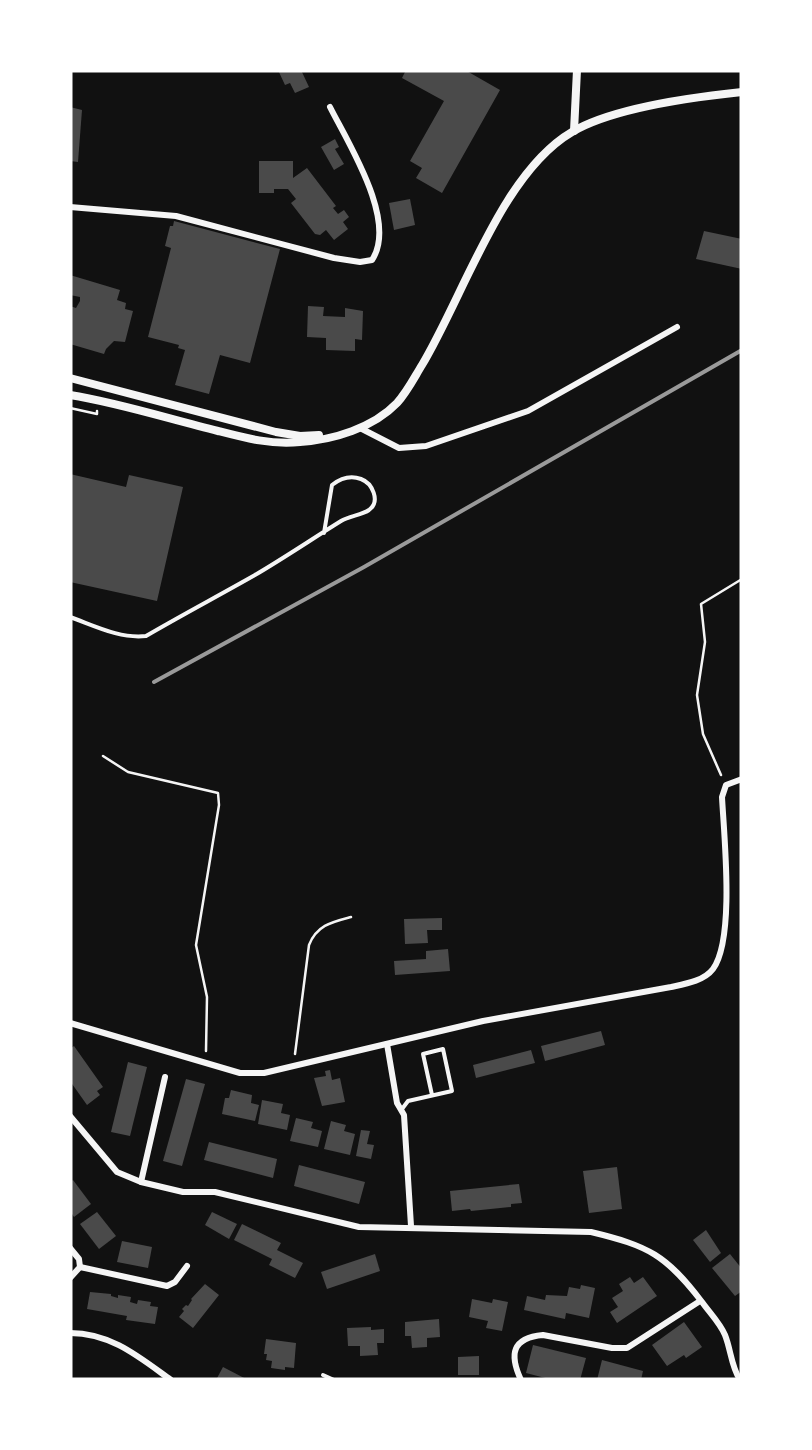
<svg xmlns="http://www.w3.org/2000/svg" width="812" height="1450" font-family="Helvetica,sans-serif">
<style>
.building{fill:#4a4a4a}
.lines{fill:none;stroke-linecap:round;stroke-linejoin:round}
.path{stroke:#f5f5f5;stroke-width:2.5}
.service{stroke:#f5f5f5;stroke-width:4}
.minor{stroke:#f5f5f5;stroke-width:6}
.tertiary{stroke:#f5f5f5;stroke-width:8}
.rail{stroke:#9a9a9a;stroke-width:4}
</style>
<rect width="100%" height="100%" fill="#111"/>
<!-- building -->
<g class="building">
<path d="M278 70H301L309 87 295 93 290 83 285 85Z"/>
<path d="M406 70H465L500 90 442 193 416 178 422 168 410 161 444 101 402 78Z"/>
<path d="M70 107 82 110 78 162 70 161Z"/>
<path d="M335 139 339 147 335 149 344 164 334 170 321 147Z"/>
<path d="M259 161H293V178L307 168 336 206 333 208 338 214 344 210 349 217 343 222 348 229 334 240 326 230 320 235 315 234 291 203 296 199 288 189H274V193H259Z"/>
<path d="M410 199 415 225 394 230 389 203Z"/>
<path d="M174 221 280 249 250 363 220 355 209 394 175 385 185 350 178 348 179 345 148 337 171 248 165 246 170 226H173Z"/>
<path d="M704 231 742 239V269L696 259Z"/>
<path d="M70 275 120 290 117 300 126 303 125 309 133 311 125 342 114 341 106 349 104 354 70 344V306L76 308 80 301V297L70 295Z"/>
<path d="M308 306 324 307 323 316 345 317V308L363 311 362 340 355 339V351L326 350V338L307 337Z"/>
<path d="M70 474 126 487 129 475 183 487 157 601 70 582Z"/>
<path d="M442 918V930H427L428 943 405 944 404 919Z"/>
<path d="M448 949 450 971 395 975 394 961 426 959V951Z"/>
<path d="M601 1031 605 1045 545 1061 541 1046Z"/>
<path d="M74 1046 103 1087 97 1091 100 1095 87 1105 70 1081V1049Z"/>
<path d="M531 1050 535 1063 476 1078 473 1065Z"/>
<path d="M128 1062 147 1067 130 1136 111 1132Z"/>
<path d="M330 1070 332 1080 340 1078 345 1102 322 1106 314 1078 326 1076 325 1071Z"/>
<path d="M186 1079 205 1084 182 1166 163 1161Z"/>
<path d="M231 1090 252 1095 251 1103 259 1105 255 1121 222 1114 225 1098H229Z"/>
<path d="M262 1100 283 1104 281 1113 290 1115 287 1130 258 1124Z"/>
<path d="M296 1118 313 1122 311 1128 322 1131 318 1147 290 1141Z"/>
<path d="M331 1121 346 1125 344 1131 355 1134 350 1155 324 1149Z"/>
<path d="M361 1130 370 1131 367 1144 374 1145 371 1159 356 1156Z"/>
<path d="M209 1142 277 1159 273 1178 204 1160Z"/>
<path d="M299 1165 365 1182 359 1204 294 1186Z"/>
<path d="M617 1167 622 1209 589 1213 583 1171Z"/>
<path d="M73 1180 91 1204 74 1217 70 1211V1182Z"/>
<path d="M519 1184 522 1203 511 1204V1207L471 1211 470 1209 452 1211 450 1191Z"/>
<path d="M97 1212 116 1236 99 1249 80 1224Z"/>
<path d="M212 1212 237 1224 229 1239 205 1225Z"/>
<path d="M242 1224 281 1243 277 1250 303 1263 295 1278 269 1265 272 1259 234 1240Z"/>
<path d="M706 1230 721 1253 710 1262 693 1240Z"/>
<path d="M122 1241 152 1247 148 1268 117 1262Z"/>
<path d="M375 1254 380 1271 327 1289 321 1272Z"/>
<path d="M730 1254 742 1269V1291L735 1296 712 1268Z"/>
<path d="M630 1277 634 1283 643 1277 657 1296 617 1323 610 1312 618 1307 612 1298 623 1291 619 1284Z"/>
<path d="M205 1284 219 1295 193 1328 179 1317 184 1311 182 1309 186 1305 188 1306 192 1300 191 1299Z"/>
<path d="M581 1285 595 1288 589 1318 566 1313 565 1319 524 1310 527 1296 545 1300 546 1295 567 1296 569 1287 580 1289Z"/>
<path d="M90 1292 111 1294V1296L118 1298V1295L131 1297 130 1302 137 1304 138 1300 151 1302 150 1306 158 1307 155 1324 126 1320 127 1316 87 1309Z"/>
<path d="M472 1299 492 1303 493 1299 508 1302 502 1331 486 1328 488 1321 469 1317Z"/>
<path d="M439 1319 440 1337 427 1338V1347L412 1348 411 1336H405V1322Z"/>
<path d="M684 1322 702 1347 686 1358 684 1355 667 1366 652 1345Z"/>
<path d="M371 1327V1330L384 1329V1343H377L378 1355 360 1356V1346H348L347 1328Z"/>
<path d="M266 1339 296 1343 294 1368 285 1367V1370L271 1368 272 1361 266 1360 267 1354H264Z"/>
<path d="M533 1345 586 1358 580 1380H553L526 1373Z"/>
<path d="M479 1356V1375H458V1357Z"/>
<path d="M602 1360 643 1371 641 1380H597Z"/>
<path d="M223 1367 248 1380H216Z"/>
</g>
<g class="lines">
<!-- path -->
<g class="path">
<path d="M70 408 97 414V411"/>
<path d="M103 756 128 772 218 793 219 805 196 945 207 997 206 1051"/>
<path d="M721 775 703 734 697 695 705 642 701 604 742 579"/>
<path d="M295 1054 309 945C317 925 332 922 351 917"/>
</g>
<!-- service -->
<g class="service">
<path d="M70 617C95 626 120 639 146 636 182 615 218 596 255 575 284 558 312 539 341 521 349 516 362 515 369 510 381 501 372 483 361 479 350 475 341 478 332 485L324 533"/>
<path d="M402 1109 408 1101 452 1091 443 1049 423 1054 432 1095"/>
<path d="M323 1375 334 1380"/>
</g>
<!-- minor -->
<g class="minor">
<path d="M70 207 176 216 334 258 360 262 372 260C398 221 348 143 330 107"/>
<path d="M360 428 399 448 426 446 528 411 677 327"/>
<path d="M70 1023 240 1073H264L483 1021 671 987C685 984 704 981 713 969 735 939 724 836 722 797L726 785 742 779"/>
<path d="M387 1044 397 1103 404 1115 411 1226"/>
<path d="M70 1116 117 1172 141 1182 183 1192H215L359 1227 591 1232C649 1246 666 1255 702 1302 709 1312 720 1323 725 1335 731 1350 731 1366 740 1380"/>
<path d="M141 1182 165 1077"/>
<path d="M70 1248 79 1259 80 1267 70 1278"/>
<path d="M80 1267 167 1286 175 1282 187 1266"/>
<path d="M70 1333C111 1333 139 1357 171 1380"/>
<path d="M521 1380C509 1354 512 1338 543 1335L612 1348H627L700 1301"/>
</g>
<!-- tertiary -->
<g class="tertiary">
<path d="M574 131 577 70"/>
<path d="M70 378 276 432 300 436 319 435"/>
<path d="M70 395C120 403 169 419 218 431 245 438 271 445 300 442 333 440 373 428 397 403 407 392 414 378 422 365 464 295 502 173 572 132 614 107 694 97 742 92"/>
</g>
<!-- rail -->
<path class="rail" d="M154 682 364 567 742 350"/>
</g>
<!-- border -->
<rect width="812" height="1450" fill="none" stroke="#ffffff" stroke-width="145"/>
</svg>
